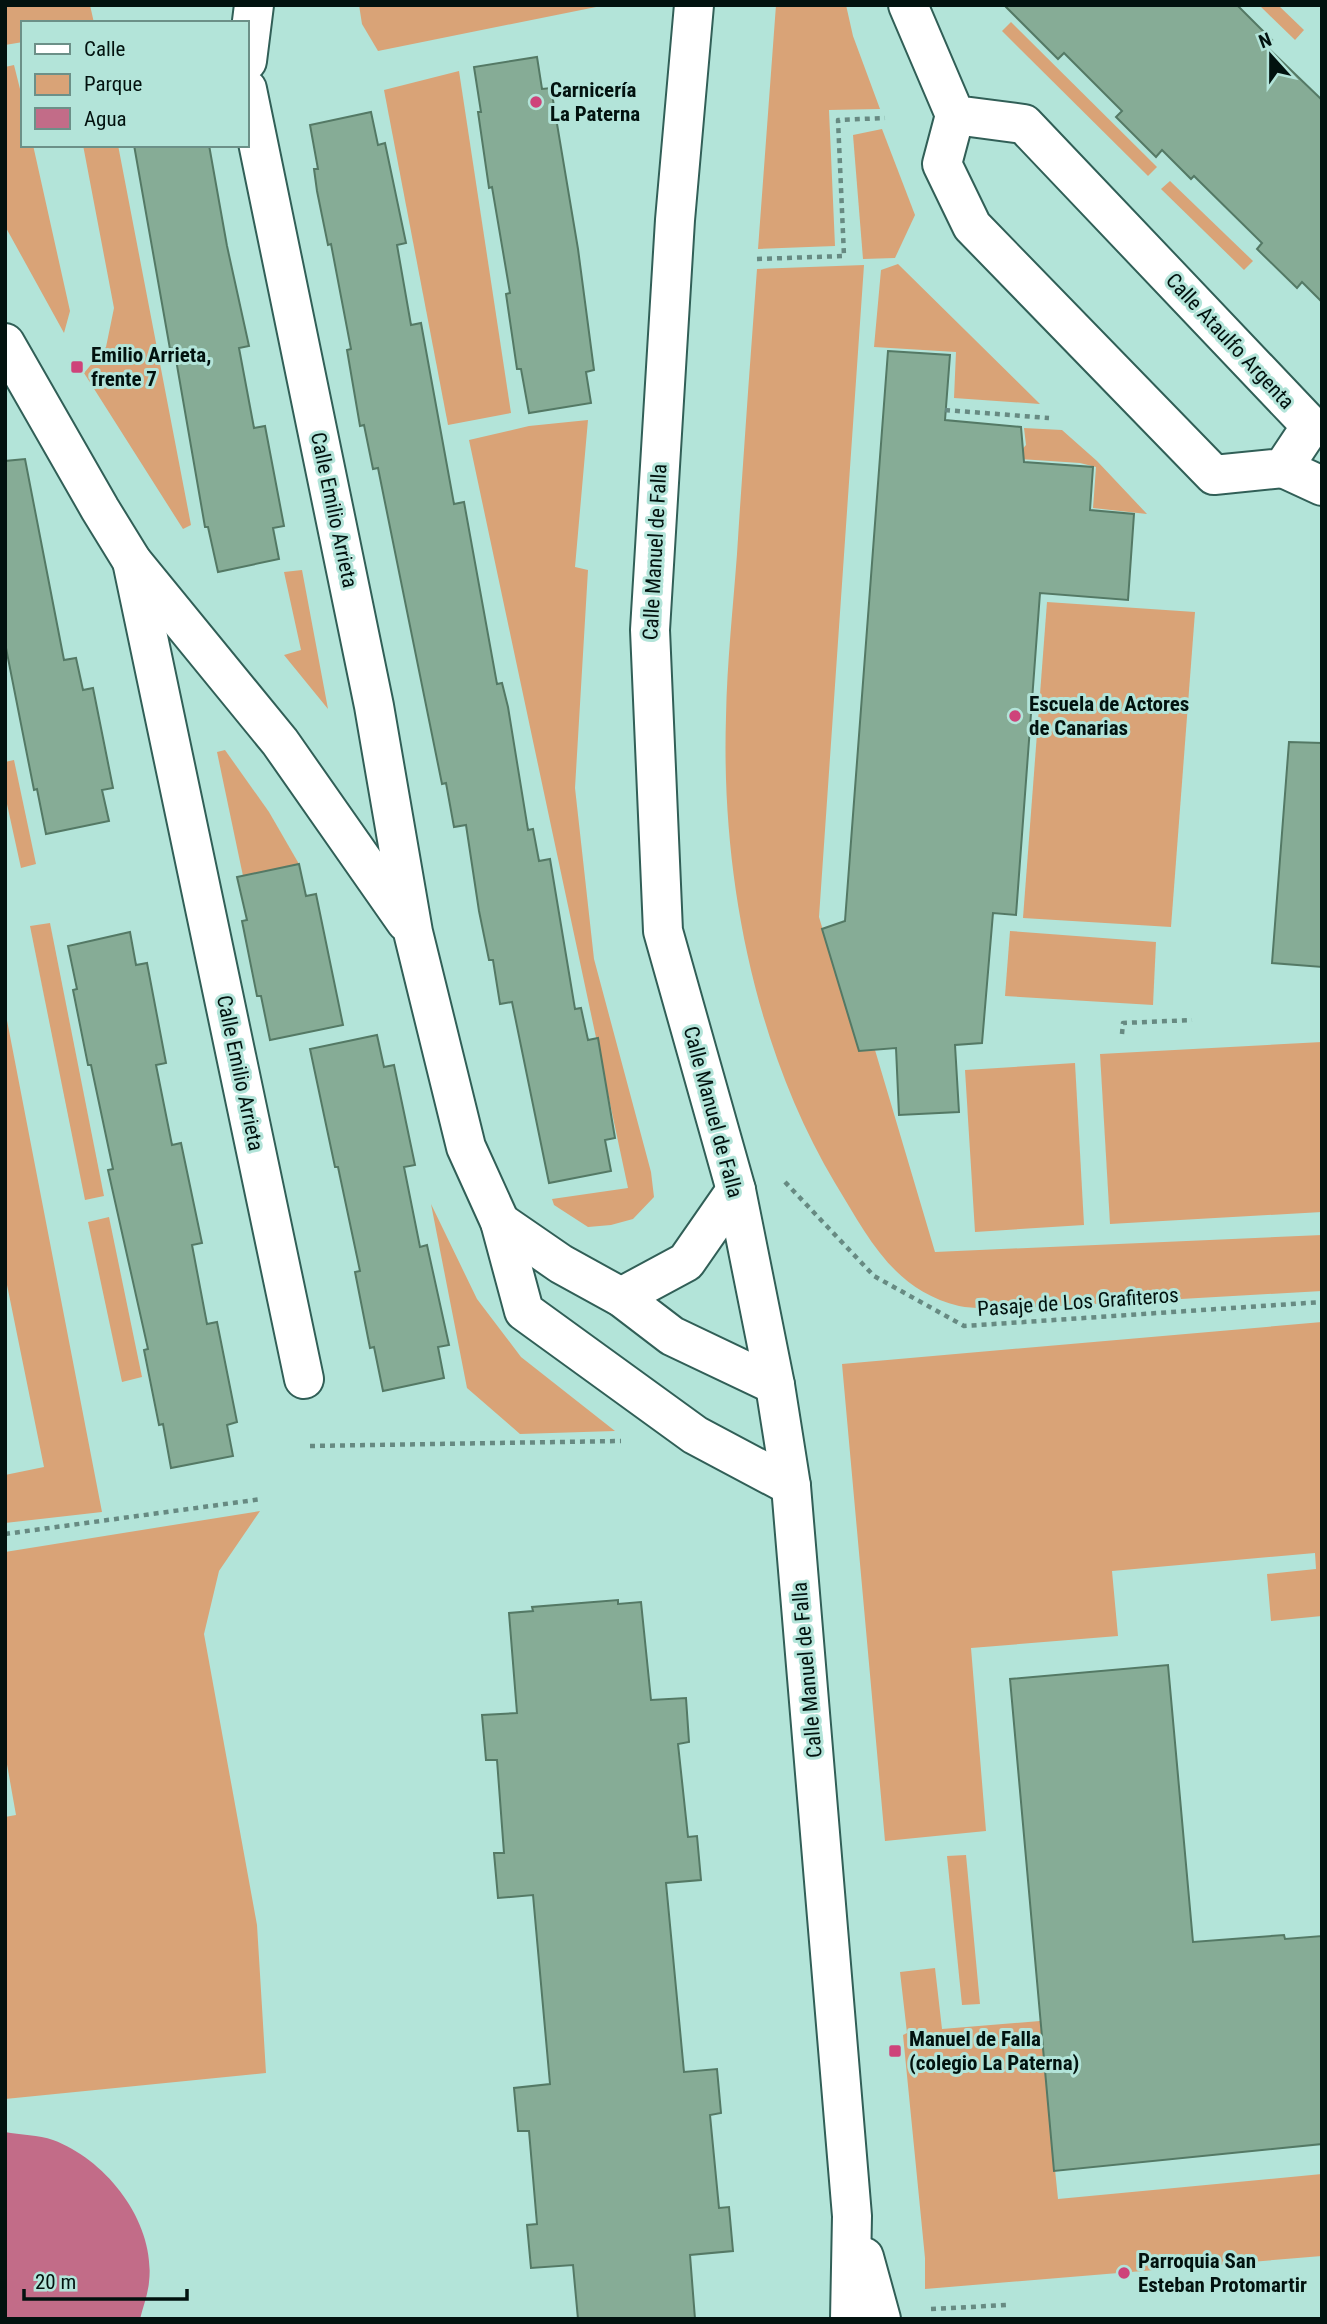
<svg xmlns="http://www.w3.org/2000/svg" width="1327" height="2324" font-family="'Roboto Condensed',sans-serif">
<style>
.green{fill:#d9a377}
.water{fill:#c26c88}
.building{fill:#86ac96;stroke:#547965;stroke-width:2}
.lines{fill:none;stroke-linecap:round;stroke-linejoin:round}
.minor-casing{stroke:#315f57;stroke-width:42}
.path{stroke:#678a82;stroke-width:4.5;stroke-dasharray:5 5;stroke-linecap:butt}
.minor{stroke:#fff;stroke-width:38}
.poi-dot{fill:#ce437a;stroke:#b3e4d9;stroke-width:2.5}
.labels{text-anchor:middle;stroke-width:6;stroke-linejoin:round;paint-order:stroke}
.poi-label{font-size:21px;font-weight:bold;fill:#02120f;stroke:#b3e4d9;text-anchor:start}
.street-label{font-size:21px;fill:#02120f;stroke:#b3e4d9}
</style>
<rect width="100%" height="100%" fill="#b3e4d9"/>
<!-- green -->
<g class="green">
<path d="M5 5H90L94 23H23V42L5 45Z"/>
<path d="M359 5H606L378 51 362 24Z"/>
<path d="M776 5H846L853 36 880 109 829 110 835 246 758 249Z"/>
<path d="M1259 5H1278L1304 30 1295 40Z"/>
<path d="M1011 22 1157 167 1148 176 1002 31Z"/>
<path d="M14 65 23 101V145H33L70 311 64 333 5 226V67Z"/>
<path d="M459 71 511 413 448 425 384 90Z"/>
<path d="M882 129 915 215 895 258 863 259 853 135Z"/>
<path d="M83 145H118L191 525 183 529 84 373 106 347 114 308Z"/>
<path d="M1170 181 1253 261 1244 270 1161 189Z"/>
<path d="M898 264 1040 404 954 398 956 352 874 347 881 270Z"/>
<path d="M864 265 819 917 859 1051 875 1050 935 1252 1322 1235V1291L1006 1309C991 1308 974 1309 959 1306 893 1290 868 1237 835 1183 754 1047 721 874 726 717 727 663 733 608 737 554 743 459 750 364 757 269Z"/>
<path d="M588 420 575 567 588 570 575 788 594 959 651 1172 654 1197 633 1219 611 1225 588 1227 554 1205 552 1199 628 1188 469 440 529 426Z"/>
<path d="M1024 428 1062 430 1097 461 1147 514 1093 508 1096 467 1080 463 1006 458 1019 453 1026 445Z"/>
<path d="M302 570 328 709 284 655 301 650 284 572Z"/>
<path d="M1047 602 1195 612 1171 927 1023 918Z"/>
<path d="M225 750 269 812 299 864 243 876 217 752Z"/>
<path d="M14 760 36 864 21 868 5 795V762Z"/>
<path d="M50 923 104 1196 85 1200 30 926Z"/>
<path d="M1010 931 1156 942 1153 1005 1005 996Z"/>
<path d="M5 1010 102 1512 5 1523V1475L44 1467 5 1275Z"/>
<path d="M1322 1042V1212L1110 1224 1100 1054Z"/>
<path d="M1075 1063 1084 1225 975 1232 965 1070Z"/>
<path d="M431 1204 477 1299 521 1357 615 1431 520 1434 467 1388Z"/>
<path d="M109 1217 142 1377 122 1382 88 1222Z"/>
<path d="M1322 1322V1616L1271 1621 1267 1574 1316 1569 1315 1553 1112 1571 1118 1636 971 1648 986 1831 885 1841 842 1364Z"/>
<path d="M260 1511 219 1571 204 1634 257 1925 266 2073 5 2099V1817L16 1815 5 1753V1552Z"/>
<path d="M966 1855 980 2004 962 2005 947 1856Z"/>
<path d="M935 1968 942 2029 1040 2021 1058 2199 1322 2174V2256L925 2289V2258L903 2035 907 2033 900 1972Z"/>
</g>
<!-- water -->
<path class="water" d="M5 2132C20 2135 39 2135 53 2140 107 2160 156 2223 149 2282 148 2294 143 2307 140 2319H5Z"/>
<!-- building -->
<g class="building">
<path d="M1004 5H1237L1272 40 1266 46 1322 100V302L1302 282 1297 288 1257 249 1262 243 1194 176 1191 179 1162 150 1156 157 1116 117 1122 111 1064 53 1058 59Z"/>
<path d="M537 57 542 89 551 88 578 249 594 370 586 372 591 403 529 413 521 369H517L506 294 510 293 492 187 489 188 478 112H481L474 67Z"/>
<path d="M371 112 378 145 385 143 406 243 397 245 411 325 421 323 454 504 464 502 497 684 502 683 508 707 528 830 533 829 539 861 550 859 575 1009 581 1008 588 1040 598 1038 615 1138 605 1140 611 1171 549 1183 512 1002 500 1004 493 960H489L479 911 466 825 454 827 446 783 442 784 378 468 373 469 364 425 360 426 347 350 351 349 331 244 328 245 317 191 314 169H318L310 125Z"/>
<path d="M134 145H209L227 246 249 346 239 348 254 428 265 426 284 526 273 528 279 559 218 572 208 527H205L174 348 170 349Z"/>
<path d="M888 351 950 355 945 420 1021 427 1024 462 1093 467 1090 510 1134 514 1128 600 1040 593 1016 915 993 913 982 1043 955 1045 959 1112 899 1115 896 1048 859 1051 822 929 845 921Z"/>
<path d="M25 459 64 660 76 658 83 690 93 688 113 788 102 790 109 821 46 834 37 789 34 790 5 643V461Z"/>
<path d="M1289 742 1322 743V967L1272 963Z"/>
<path d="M299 864 306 896 316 894 343 1025 270 1040 261 996H257L242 921 247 920 237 877Z"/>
<path d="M130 932 136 965 147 963 166 1063 156 1065 172 1145 181 1143 202 1243 192 1245 207 1324 217 1322 237 1422 227 1425 233 1456 171 1468 163 1424 159 1425 144 1350 148 1349 108 1170 113 1169 91 1065H88L73 990 77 989 68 946Z"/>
<path d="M377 1035 384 1067 394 1065 415 1165 404 1167 420 1247 427 1245 449 1345 438 1347 444 1378 383 1391 374 1347 370 1348 355 1272 360 1271 338 1167H335L310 1049Z"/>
<path d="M618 1600V1604L641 1602 651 1700 686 1698 689 1742 678 1744 688 1837 697 1836 701 1880 666 1883 684 2072 717 2069 721 2113 710 2115 719 2208 729 2207 733 2251 690 2255 695 2319H578L573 2265 531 2268 527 2225 537 2224 529 2131H518L514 2088 550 2084 533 1895 498 1898 494 1853H504L497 1760H486L482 1715 517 1713 509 1613 533 1611 532 1607Z"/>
<path d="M1168 1665 1193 1942 1284 1935 1285 1939 1322 1936V2144L1054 2171 1010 1679Z"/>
</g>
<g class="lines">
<!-- minor casing -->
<g class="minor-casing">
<g id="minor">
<path d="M694 5 675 220 650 630 663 931 736 1190 775 1385 791 1486 852 2216 850 2319"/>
<path d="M908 5 955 115 942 164 972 226 1214 475 1283 468 1311 426 1024 124 955 115"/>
<path d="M247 61 254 5"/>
<path d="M247 89 374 706 413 932 466 1147 500 1222 524 1311 695 1435 791 1486"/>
<path d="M5 343 100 509 132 561 280 742 406 922"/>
<path d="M1283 468 1322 486"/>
<path d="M132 561 304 1379"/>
<path d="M500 1222 561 1264 621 1297 672 1336 775 1385"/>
<path d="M621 1297 686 1262 736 1190"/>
<path d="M864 2257 881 2319"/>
</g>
</g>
<!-- path -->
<g class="path">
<path d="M757 259 844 256 838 120 885 118"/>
<path d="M945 410 1049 418"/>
<path d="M1122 1034 1123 1023 1192 1020"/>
<path d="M785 1182 874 1276 964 1326 1322 1302"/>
<path d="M310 1446 621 1441"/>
<path d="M5 1534 262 1499"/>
<path d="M931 2309 1007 2305"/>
</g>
<!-- minor -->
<use href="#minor" class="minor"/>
</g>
<!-- markers -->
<g class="poi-dot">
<circle cx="536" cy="102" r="7"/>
<rect x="70" y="360" width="14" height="14" rx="3.5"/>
<circle cx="1015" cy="716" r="7"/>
<rect x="888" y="2044" width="14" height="14" rx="3.5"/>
<circle cx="1124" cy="2273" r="7"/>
</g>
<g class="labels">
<!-- poi labels -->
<g class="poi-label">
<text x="550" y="97">Carnicería<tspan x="550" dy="24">La Paterna</tspan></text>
<text x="91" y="362">Emilio Arrieta,<tspan x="91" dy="24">frente 7</tspan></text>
<text x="1029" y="711">Escuela de Actores<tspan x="1029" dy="24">de Canarias</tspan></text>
<text x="909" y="2046">Manuel de Falla<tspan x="909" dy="24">(colegio La Paterna)</tspan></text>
<text x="1138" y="2268">Parroquia San<tspan x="1138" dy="24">Esteban Protomartir</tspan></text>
</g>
<!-- street labels -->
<g class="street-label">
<text transform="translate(1230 341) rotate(47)" y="7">Calle Ataulfo Argenta</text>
<text transform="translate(334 510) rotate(78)" y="7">Calle Emilio Arrieta</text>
<text transform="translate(655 552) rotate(-87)" y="7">Calle Manuel de Falla</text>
<text transform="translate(240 1073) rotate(78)" y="7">Calle Emilio Arrieta</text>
<text transform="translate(713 1112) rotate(75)" y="7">Calle Manuel de Falla</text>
<text transform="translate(1078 1302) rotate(-4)" y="7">Pasaje de Los Grafiteros</text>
<text transform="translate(807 1670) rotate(-95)" y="7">Calle Manuel de Falla</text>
</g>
</g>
<!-- border -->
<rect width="1327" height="2324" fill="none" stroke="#02120f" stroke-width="14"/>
<!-- legend -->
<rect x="21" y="21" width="228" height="126" fill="#b3e4d9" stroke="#6c9088" stroke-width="2"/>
<rect x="35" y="44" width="35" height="10" fill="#ffffff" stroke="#6c9088" stroke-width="2"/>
<text x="84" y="56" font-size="21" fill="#02120f">Calle</text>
<rect x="35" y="74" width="35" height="21" fill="#d9a377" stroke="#6c9088" stroke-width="2"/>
<text x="84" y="91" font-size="21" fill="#02120f">Parque</text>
<rect x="35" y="108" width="35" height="21" fill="#c26c88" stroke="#6c9088" stroke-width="2"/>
<text x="84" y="126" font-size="21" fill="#02120f">Agua</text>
<!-- north arrow -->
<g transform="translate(1271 56) rotate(339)" stroke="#b3e4d9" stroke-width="5" paint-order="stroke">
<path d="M0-5L12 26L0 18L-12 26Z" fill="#02120f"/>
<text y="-10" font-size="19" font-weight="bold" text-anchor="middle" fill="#02120f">N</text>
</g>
<!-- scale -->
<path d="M24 2289v10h163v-10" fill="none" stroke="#02120f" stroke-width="3.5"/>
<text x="35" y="2289" font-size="21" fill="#02120f" stroke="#b3e4d9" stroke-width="5" paint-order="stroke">20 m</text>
</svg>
